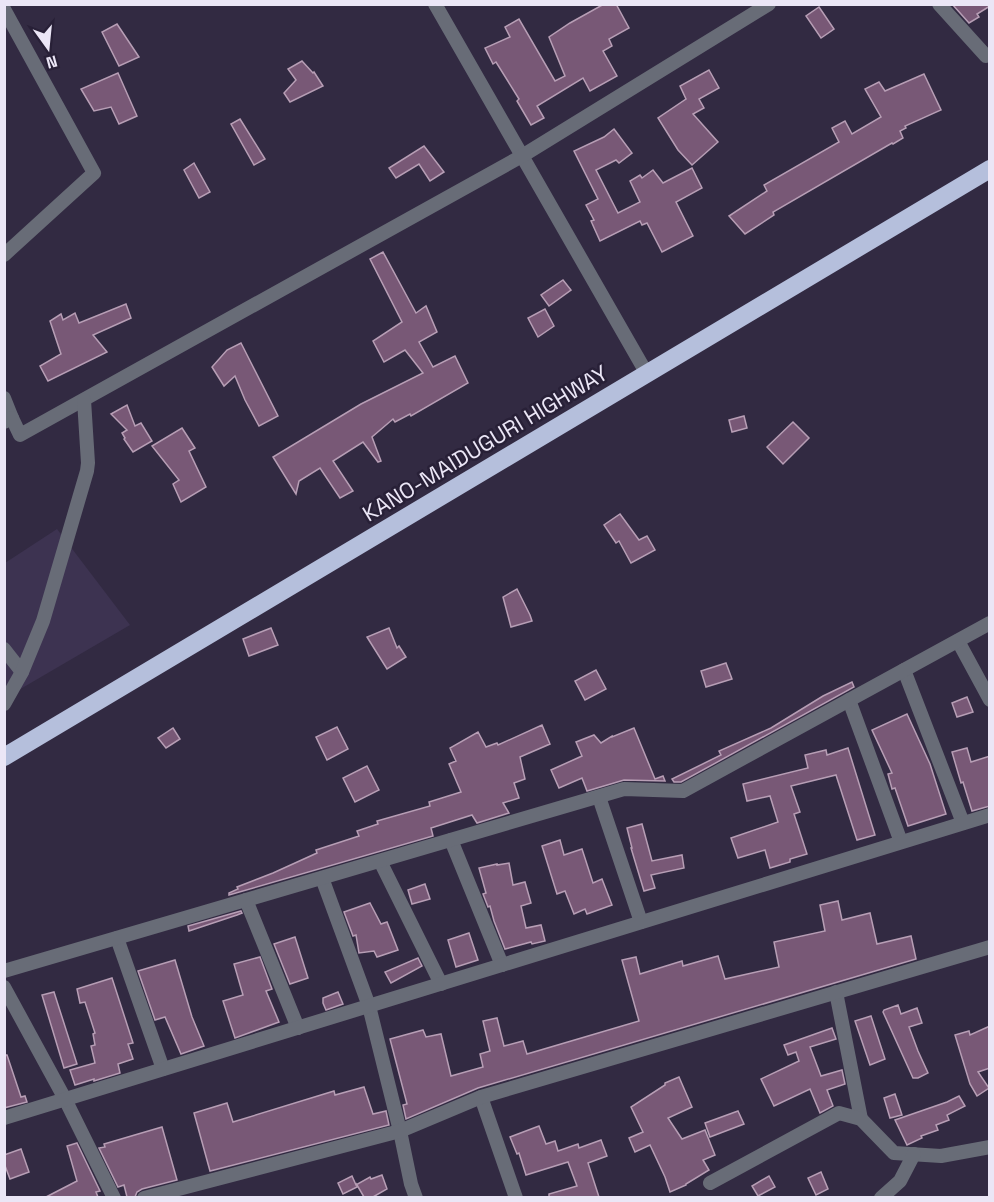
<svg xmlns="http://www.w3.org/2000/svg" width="994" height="1202" font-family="'Space Grotesk',sans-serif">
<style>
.built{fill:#3d3351}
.building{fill:#785876;stroke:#b79eb5;stroke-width:1.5}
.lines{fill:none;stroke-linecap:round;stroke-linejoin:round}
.street{stroke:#686c77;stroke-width:14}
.highway{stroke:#b5bfdc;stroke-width:18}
.labels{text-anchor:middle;stroke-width:5;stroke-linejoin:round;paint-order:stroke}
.street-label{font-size:22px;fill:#ebe6f6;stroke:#282037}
</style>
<rect width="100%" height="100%" fill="#322a42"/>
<!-- built -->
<path class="built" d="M57 529 130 625 5 698V563Z"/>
<!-- building -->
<g class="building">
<path d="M604 4H616L629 28 609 39 612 46 603 51 617 76 590 91 583 78 537 106 544 118 531 125 517 101 519 99 496 62 493 64 485 48 510 37 505 27 519 19 555 81 565 76 549 37 570 23Z"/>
<path d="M952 4H990V6L977 14 979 17 969 23Z"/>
<path d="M819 7 834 29 821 38 806 16Z"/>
<path d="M117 24 139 57 119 66 102 32Z"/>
<path d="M302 61 313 73 314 72 323 86 290 102 284 93 296 80 288 69Z"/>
<path d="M709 70 719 88 699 99 704 108 693 114 718 142 692 165 678 150 658 118 686 99 680 86Z"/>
<path d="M118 73 137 116 119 124 111 107 94 111 81 89Z"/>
<path d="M924 74 941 110 905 126 906 128 900 131 903 138 893 144 892 143 773 212 774 215 745 234 729 216 767 191 764 185 839 142 832 128 845 121 852 134 881 117 865 89 879 82 885 91Z"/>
<path d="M240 119 265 159 254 165 231 124Z"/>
<path d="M614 129 632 153 619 163 616 160 596 170 618 213 640 202 630 181 640 175 642 178 653 170 663 183 692 168 702 188 676 202 693 236 662 252 647 223 642 225 640 221 600 241 591 221 594 220 586 205 598 199 574 151 604 137Z"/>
<path d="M424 146 444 172 430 181 419 164 396 178 389 168Z"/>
<path d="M194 163 210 192 199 198 184 170Z"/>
<path d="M383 252 416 313 426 306 437 332 419 342 433 367 455 356 468 383 411 416 410 414 395 422 393 419 372 437 381 461 378 462 363 442 333 461 353 491 340 498 320 468 299 481 296 494 273 457 361 404 423 373 405 350 384 362 373 341 402 322 370 259Z"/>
<path d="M563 280 571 290 549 306 541 295Z"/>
<path d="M126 304 131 318 93 335 107 352 48 381 40 366 61 354 50 321 61 314 63 320 75 313 79 323Z"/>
<path d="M545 309 554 326 538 337 528 318Z"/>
<path d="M241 343 278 416 259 426 245 400 235 376 224 386 212 367 227 350Z"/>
<path d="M127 405 135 426 141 423 152 441 133 452 124 439 125 438 122 433 127 430 111 414Z"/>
<path d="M744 416 747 428 732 432 729 420Z"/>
<path d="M793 422 809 438 783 464 767 447Z"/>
<path d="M182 428 195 448 189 451 206 487 181 502 173 484 179 480 152 446Z"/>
<path d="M620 514 639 540 647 536 655 550 631 563 619 541 616 543 604 525Z"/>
<path d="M517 589 530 615 532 621 511 627 503 597Z"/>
<path d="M271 628 278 645 249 656 243 639Z"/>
<path d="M389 628 397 648 399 646 406 657 387 669 367 637Z"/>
<path d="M726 663 732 679 706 687 701 671Z"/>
<path d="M596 670 606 689 585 700 575 681Z"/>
<path d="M852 682 854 687 681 782H674L672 779 721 755 719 751 771 728 823 696Z"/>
<path d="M967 697 973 712 957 717 952 703Z"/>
<path d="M907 714 930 764 946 814 908 826 895 788 892 789 888 774 892 773 872 730Z"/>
<path d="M542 725 550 744 520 757 525 779 514 783 519 798 503 803 509 813 477 823 472 815 431 828 433 836 229 895V893L238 889 237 887 273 873 317 853 316 850 359 836 357 831 378 824 377 821 430 806 429 802 461 792 449 764 456 761 450 748 478 732 486 747 497 743 498 745Z"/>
<path d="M337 727 348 749 327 760 316 737Z"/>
<path d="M173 728 180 739 166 748 158 738Z"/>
<path d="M634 728 655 779 663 776 665 781 624 780 587 791 582 778 559 788 551 770 582 756 576 742 594 735 601 743 612 736V737Z"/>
<path d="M848 748 875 835 857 840 836 775 791 786 800 812 794 814 807 854 790 859V862L770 868 765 850 738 858 731 838 778 822 770 796 747 801 743 784 808 768 805 755 826 750 827 755Z"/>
<path d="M967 748 971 762 990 756V806L972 811 963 782 961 783 952 752Z"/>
<path d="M367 766 379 790 355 802 343 778Z"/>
<path d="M642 824 652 861 682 855 684 868 651 875 655 888 644 891 631 848H632L627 828Z"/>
<path d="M560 840 564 855 582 849 593 883 602 879 612 905 587 914 585 909 574 914 565 891 557 894 542 846Z"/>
<path d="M509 863 513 885 525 882 531 903 521 906 526 928 541 925 545 941 532 944 531 942 505 949 494 921 490 906 488 907 483 894 486 893 479 868 497 864V865Z"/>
<path d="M425 884 430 899 412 904 408 890Z"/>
<path d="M838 901 842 920 870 913 877 944 911 936 916 959 478 1088 406 1119 403 1105 407 1104 390 1039 423 1030 426 1037 441 1034 451 1076 483 1067 480 1054 490 1051 483 1021 497 1018 504 1046 523 1041 527 1054 639 1021 622 960 636 957 640 974 682 961 683 966 718 956 725 979 779 967 774 942 825 931 820 905Z"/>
<path d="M370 903 381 924 387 922 398 950 377 957 374 951 359 953 356 935 353 936 344 912Z"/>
<path d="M241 911 242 913 237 915 189 931 188 926Z"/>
<path d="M469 933 478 960 456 967 448 940Z"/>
<path d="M295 937 308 978 290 984 274 944Z"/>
<path d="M260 957 272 989 266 991 279 1022 235 1038 223 1001 243 995 234 964Z"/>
<path d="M418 958 422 966 391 983 385 972Z"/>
<path d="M175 960 192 1017 204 1046 181 1054 165 1017 155 1020 138 971Z"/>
<path d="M112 978 133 1043 128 1044 133 1059 118 1064 120 1073 94 1081V1079L75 1085 70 1070 95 1063 91 1046 95 1045 93 1034 95 1033 85 1002 80 1003 77 989Z"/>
<path d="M54 992 77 1064 64 1068 42 995Z"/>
<path d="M338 992 343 1004 326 1010 323 1003V998Z"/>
<path d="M898 1005 901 1014 917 1008 922 1023 909 1027 918 1051 928 1073 918 1078H913L883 1012 884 1010Z"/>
<path d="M871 1016 885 1059 870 1065 855 1021Z"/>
<path d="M990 1026V1068L978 1072 989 1088 977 1096 970 1084 955 1035 969 1031 970 1035Z"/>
<path d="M832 1028 836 1039 810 1047 821 1076 842 1070 845 1084 827 1090 833 1106 820 1113 810 1089 774 1106 761 1079 799 1061 796 1052 788 1055 784 1045Z"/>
<path d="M4 1055H7L21 1097 25 1096 27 1102 4 1108Z"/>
<path d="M679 1077 692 1107 668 1118 682 1139 705 1130 715 1155 703 1160 709 1170 686 1184V1185L670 1192 665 1177 650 1145 635 1152 629 1138 643 1132 631 1107 665 1085V1083Z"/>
<path d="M364 1087 373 1114 386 1111 389 1125 210 1171 194 1113 227 1103 233 1122 334 1091 335 1095Z"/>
<path d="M895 1094 902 1115 890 1118 884 1098Z"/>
<path d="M959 1096 965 1106 947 1115 949 1120 936 1125 938 1130 921 1136 922 1138 907 1145 895 1120 947 1102Z"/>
<path d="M738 1111 744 1124 710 1137 705 1123Z"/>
<path d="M539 1126 546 1144 555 1141 558 1151 578 1144 579 1148 601 1140 607 1156 588 1163 599 1197H549V1194L577 1186 568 1162 526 1175 519 1153 517 1154 510 1137Z"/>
<path d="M162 1127 177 1180 142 1189 137 1192 135 1197H127L124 1185 118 1187 99 1148 105 1147 104 1144Z"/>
<path d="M77 1143 100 1191 96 1192 98 1197H46L77 1181 67 1146Z"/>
<path d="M21 1149 29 1172 10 1179 4 1163V1155Z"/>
<path d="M821 1172 828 1189 816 1195 808 1178Z"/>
<path d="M382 1175 387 1189 373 1197H364L357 1185V1187L343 1194 338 1183 352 1176 356 1185 370 1177 371 1179Z"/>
<path d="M769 1176 775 1187 758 1196 752 1186Z"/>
</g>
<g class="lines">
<!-- street -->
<g class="street">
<path d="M435 4 647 374"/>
<path d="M939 4 986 56"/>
<path d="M4 9 94 173 4 255"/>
<path d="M4 398 12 418"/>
<path d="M4 422 12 418 20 435 522 156 769 4"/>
<path d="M958 641 990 700"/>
<path d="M4 649 22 672"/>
<path d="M904 670 963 823"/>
<path d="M849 700 901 842"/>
<path d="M4 704 22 672 43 621 87 471 88 463 84 400"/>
<path d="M599 797 641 922"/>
<path d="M451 840 502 965"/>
<path d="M380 861 441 984"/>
<path d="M322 878 369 1006 400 1131 411 1184 416 1198"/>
<path d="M246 900 298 1028"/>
<path d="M117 938 163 1069"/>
<path d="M4 971 624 789 683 791 990 623"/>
<path d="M4 987 65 1099 114 1198"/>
<path d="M836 992 861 1119"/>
<path d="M481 1097 516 1198"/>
<path d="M4 1118 990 815"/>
<path d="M710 1183 839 1113 861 1119 894 1153 941 1156 990 1147"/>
<path d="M144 1198 400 1131 481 1097 990 947"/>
<path d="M881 1198 900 1181 914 1154"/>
</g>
<!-- highway -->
<path class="highway" d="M4 757 990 169"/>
</g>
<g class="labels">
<!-- street labels -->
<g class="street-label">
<text transform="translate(485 443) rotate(-31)" y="8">KANO-MAIDUGURI HIGHWAY</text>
</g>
</g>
<!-- border -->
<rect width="994" height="1202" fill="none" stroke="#ebe6f6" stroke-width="12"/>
<!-- north arrow -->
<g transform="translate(48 48) rotate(165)" stroke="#282037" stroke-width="4.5" paint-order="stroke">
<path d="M0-4.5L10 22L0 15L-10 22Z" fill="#ebe6f6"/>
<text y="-9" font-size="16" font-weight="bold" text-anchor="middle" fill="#ebe6f6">N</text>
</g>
</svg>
